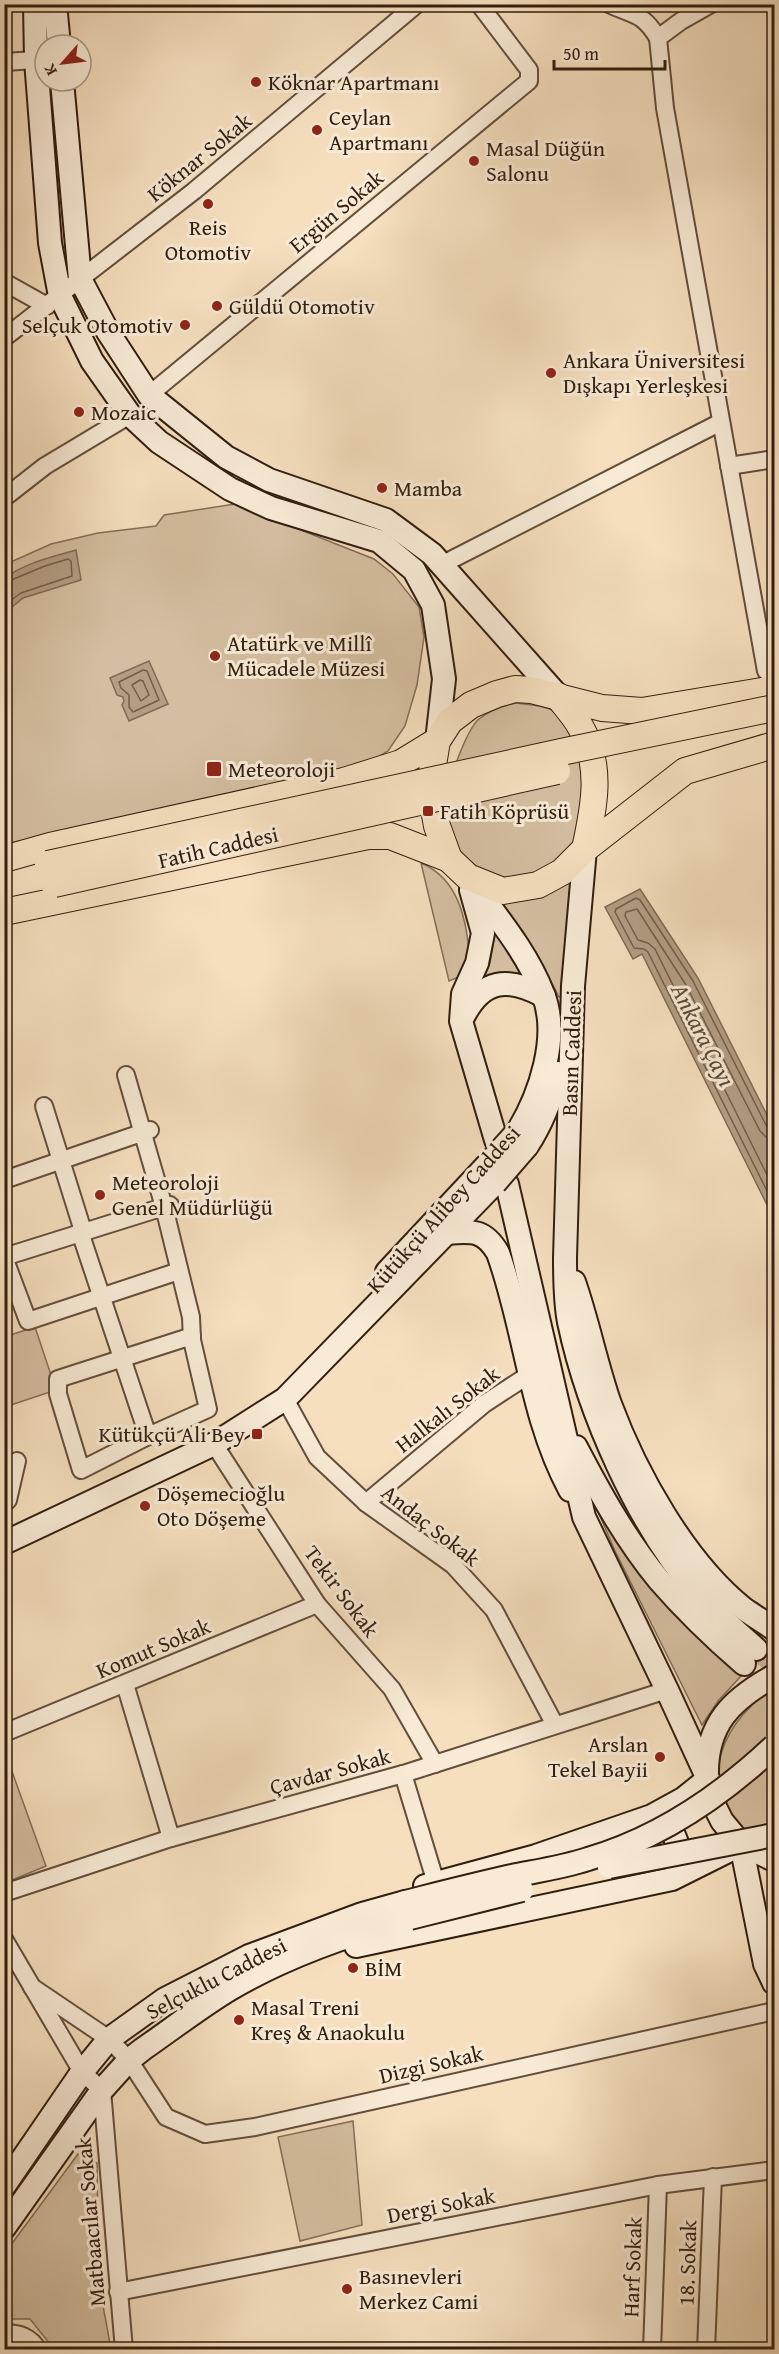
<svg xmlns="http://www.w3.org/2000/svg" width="779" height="2354" font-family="'Gentium Book Plus',serif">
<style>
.green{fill:#d4bea1;stroke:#836e58;stroke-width:1.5}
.water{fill:#b39d83;stroke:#7f6a55;stroke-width:1.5}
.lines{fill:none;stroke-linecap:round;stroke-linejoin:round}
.shore{stroke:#725e49;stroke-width:1.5}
.secondary-tunnel{stroke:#ceb89c;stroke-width:22;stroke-dasharray:22 11;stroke-linecap:butt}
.minor-casing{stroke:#634e3b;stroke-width:20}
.secondary-casing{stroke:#321e0f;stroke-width:26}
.primary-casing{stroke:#321e0f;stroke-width:28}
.minor{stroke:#f8ead5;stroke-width:16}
.secondary{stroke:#f8ead5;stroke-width:22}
.primary{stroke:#f5dfbf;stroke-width:26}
.secondary-bridge-casing{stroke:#321e0f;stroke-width:26;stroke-linecap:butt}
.primary-bridge-casing{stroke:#321e0f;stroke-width:28;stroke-linecap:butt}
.secondary-bridge{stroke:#f8ead5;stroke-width:22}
.primary-bridge{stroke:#f5dfbf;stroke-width:26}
.poi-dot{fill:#8f2418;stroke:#f8ead5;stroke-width:2}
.labels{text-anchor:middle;stroke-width:6;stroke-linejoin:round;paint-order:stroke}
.poi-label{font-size:22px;fill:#321e0f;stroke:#f8ead5;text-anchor:start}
.street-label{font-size:22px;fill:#321e0f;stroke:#f8ead5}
.water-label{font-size:24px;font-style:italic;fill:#5f4a38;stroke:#f8ead5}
</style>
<rect width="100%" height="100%" fill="#f5dfbf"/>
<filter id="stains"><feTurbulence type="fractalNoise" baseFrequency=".00333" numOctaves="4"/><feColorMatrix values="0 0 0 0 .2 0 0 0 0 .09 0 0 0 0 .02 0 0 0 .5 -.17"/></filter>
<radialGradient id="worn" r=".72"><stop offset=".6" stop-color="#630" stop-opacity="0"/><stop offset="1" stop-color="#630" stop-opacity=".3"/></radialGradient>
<!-- green -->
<g class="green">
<path d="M235 504 374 559 393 574 419 607 424 637 417 685 405 726 388 751 370 762 164 811 5 844 4 565 51 544 98 533 156 526 164 515Z"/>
<path d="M516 703C531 705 546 705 559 714 586 735 590 816 575 844 558 875 514 887 484 871 470 863 452 846 449 830 448 823 445 815 445 808 444 791 466 730 479 719 490 710 502 706 516 703Z"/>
<path d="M421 863C460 879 467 923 470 960L459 977 449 981Z"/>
<path d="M571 882 562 996 559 997 539 958 498 901C528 903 545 894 571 882Z"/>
<path d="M496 927 529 977 482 982 490 963Z"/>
<path d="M35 1327 56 1390 5 1407 4 1337Z"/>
<path d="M588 1488 721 1658 742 1675 718 1701 702 1725 615 1551Z"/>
<path d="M774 1688V1847C759 1844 751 1837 740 1826 694 1780 727 1717 774 1688Z"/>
<path d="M5 1752 46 1866 5 1883H4Z"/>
<path d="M353 2121 362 2225 300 2241 278 2137Z"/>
<path d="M78 2154 97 2163 99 2284 111 2349H54L30 2319H5V2253Z"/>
</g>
<!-- water -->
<g class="water">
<path d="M76 550 81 580 23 598 5 613V578C25 563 51 557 76 550Z"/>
<path d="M149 661 168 704 129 721 122 705 124 701 123 697 117 695 110 678Z"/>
<path d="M640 889 698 978 774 1129V1219L642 954 633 959 605 907Z"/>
</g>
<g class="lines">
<!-- shore -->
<g class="shore">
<path d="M4 583 45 566 68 559 71 561 72 576 21 593 4 605"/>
<path d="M143 670 147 671 159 700 133 712 129 707V695L121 688 119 682Z"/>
<path d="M140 680 143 681 149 695 141 701 132 685Z"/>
<path d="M774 1131 767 1127 693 981 640 900 636 898 616 909 615 912 634 948 644 949 648 952 774 1205"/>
<path d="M774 1138 766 1137 760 1131 686 985 637 909 626 912 625 916 638 940 648 943 655 949 774 1189"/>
</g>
<!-- secondary-tunnel -->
<path class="secondary-tunnel" d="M756 1649 774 1663"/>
<!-- minor casing -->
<g class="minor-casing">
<g id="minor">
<path d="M609 4C634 16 642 12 658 38"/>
<path d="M711 4 681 21 658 38 665 108 766 671"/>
<path d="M4 62 36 60"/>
<path d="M4 282 47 306"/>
<path d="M4 338 194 191 417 4"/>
<path d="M149 395 529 81V70L479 4"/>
<path d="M729 466 774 459"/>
<path d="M4 498 45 466 130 415"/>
<path d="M443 564 721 422"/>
<path d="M44 1106 83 1231"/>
<path d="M4 1180 150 1130"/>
<path d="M80 1232 148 1436 208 1409 192 1340 191 1317 164 1207 126 1075"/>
<path d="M4 1257 28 1321 179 1271"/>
<path d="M4 1257 170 1205"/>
<path d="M285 1399 317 1457 366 1503 453 1565 494 1610 555 1725"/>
<path d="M148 1436 81 1470 58 1394V1379L192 1336"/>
<path d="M214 1444 317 1604 392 1689 435 1764"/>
<path d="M366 1503 484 1404 530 1374"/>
<path d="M4 1504 8 1500 17 1461"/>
<path d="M125 1684 171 1838"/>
<path d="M4 1733 317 1604"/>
<path d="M403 1774 436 1883"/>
<path d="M4 1893 171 1838 403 1774 667 1690"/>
<path d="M4 1939 82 2072 102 2090 124 2350"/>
<path d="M32 1987 109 2039 129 2060 166 2117 205 2134 255 2127 774 2011"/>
<path d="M118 2292 658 2185 774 2170"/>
<path d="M4 2334C18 2332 31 2337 38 2350"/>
<path d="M652 2350 658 2185"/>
<path d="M706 2350 713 2177"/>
</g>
</g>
<!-- secondary casing -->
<g class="secondary-casing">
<g id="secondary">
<path d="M35 4 36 60 50 243 60 296 92 361 130 415 159 442 230 489 271 508 379 541 414 570 433 605 444 679 437 741"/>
<path d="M55 4 59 45"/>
<path d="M62 81 80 279 108 332 149 395 226 457 269 480 386 520 432 554 558 696"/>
<path d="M585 849 573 986 565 1258C565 1279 565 1301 569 1322 588 1412 638 1526 700 1596 717 1615 737 1632 756 1649"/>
<path d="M468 877C495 915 526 950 543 994 560 1036 540 1095 518 1131"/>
<path d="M471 890 483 933 477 963 463 994 461 1021 496 1140"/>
<path d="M463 1017C483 978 508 977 544 996"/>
<path d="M527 1146C542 1123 551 1101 558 1073"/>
<path d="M507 1184 584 1517 667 1690 708 1779 715 1807 722 1821 741 1844 774 1860"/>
<path d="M446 1233C472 1231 484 1229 498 1253 526 1331 530 1416 570 1490"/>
<path d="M387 1272 489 1163"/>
<path d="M574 1282C588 1322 596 1364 610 1404 636 1474 685 1562 744 1609 754 1616 764 1622 774 1629"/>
<path d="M576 1447C600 1493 626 1540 659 1580 685 1610 714 1638 744 1664"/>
<path d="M4 1543 214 1444 285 1399 495 1183"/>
<path d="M707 1775C706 1724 732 1699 774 1676"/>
<path d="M650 1819 671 1828C676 1841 686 1859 677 1872"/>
<path d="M741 1844 765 1964 774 1983"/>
<path d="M425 1886 536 1856 652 1816 683 1799 708 1779"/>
<path d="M356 1946 672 1879 740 1845"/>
<path d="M4 2186 82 2072 109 2039 165 1999 249 1956 362 1914 405 1902"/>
<path d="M4 2228 102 2090 129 2060 143 2049C172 2029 200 2007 230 1989 283 1958 351 1933 410 1918"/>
</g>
</g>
<!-- primary casing -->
<g class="primary-casing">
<g id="primary">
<path d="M774 689 642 711 602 708 531 690 515 689 497 694 471 705 450 721 437 741 432 771 431 793 437 826 449 859 468 877 503 891 538 885 562 872 585 849 685 771 774 745"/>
<path d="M558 696C565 706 574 715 580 726 603 765 594 808 585 849"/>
<path d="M4 859 50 846 344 781 401 763 437 741"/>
<path d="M4 912 368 836H390L449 859"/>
</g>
</g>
<!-- minor -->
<use href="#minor" class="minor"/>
<!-- secondary -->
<use href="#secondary" class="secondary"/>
<!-- primary -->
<use href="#primary" class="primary"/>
<!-- secondary-bridge casing -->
<g class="secondary-bridge-casing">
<g id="secondary-bridge">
<path d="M489 1163 518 1131"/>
<path d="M495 1183 527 1146"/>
<path d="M609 1867 774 1835"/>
<path d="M405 1902C441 1893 476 1884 512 1876 537 1871 564 1867 588 1859 660 1838 721 1796 774 1746"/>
<path d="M410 1918 522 1890"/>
</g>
</g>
<!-- primary-bridge casing -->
<g class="primary-bridge-casing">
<g id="primary-bridge">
<path d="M48 864 566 751 774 708"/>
<path d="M54 884 557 771"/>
</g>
</g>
<!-- secondary-bridge -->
<use href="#secondary-bridge" class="secondary-bridge"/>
<!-- primary-bridge -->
<use href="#primary-bridge" class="primary-bridge"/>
</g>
<!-- markers -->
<g class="poi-dot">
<circle cx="256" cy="82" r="6"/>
<circle cx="317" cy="130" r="6"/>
<circle cx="474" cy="161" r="6"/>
<circle cx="208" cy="204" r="6"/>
<circle cx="217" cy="306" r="6"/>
<circle cx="185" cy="325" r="6"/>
<circle cx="551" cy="373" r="6"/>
<circle cx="79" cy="412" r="6"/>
<circle cx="382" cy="488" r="6"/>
<circle cx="215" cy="656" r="6"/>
<rect x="206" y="761" width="16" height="16" rx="3"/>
<rect x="422" y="805" width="12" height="12" rx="3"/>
<circle cx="100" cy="1195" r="6"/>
<rect x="251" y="1428" width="12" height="12" rx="3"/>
<circle cx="145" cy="1506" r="6"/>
<circle cx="660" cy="1757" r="6"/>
<circle cx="353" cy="1968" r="6"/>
<circle cx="239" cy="2020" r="6"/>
<circle cx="347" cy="2289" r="6"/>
</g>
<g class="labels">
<!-- poi labels -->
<g class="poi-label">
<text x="268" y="90">Köknar Apartmanı</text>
<text x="329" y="125">Ceylan<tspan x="329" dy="25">Apartmanı</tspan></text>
<text x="486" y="156">Masal Düğün<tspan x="486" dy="25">Salonu</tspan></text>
<text x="208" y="235" text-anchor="middle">Reis<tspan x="208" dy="25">Otomotiv</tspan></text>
<text x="229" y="314">Güldü Otomotiv</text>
<text x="173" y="333" text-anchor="end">Selçuk Otomotiv</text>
<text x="563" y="368">Ankara Üniversitesi<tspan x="563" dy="25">Dışkapı Yerleşkesi</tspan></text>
<text x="91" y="420">Mozaic</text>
<text x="394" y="496">Mamba</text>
<text x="227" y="651">Atatürk ve Millî<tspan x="227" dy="25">Mücadele Müzesi</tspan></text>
<text x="228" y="777">Meteoroloji</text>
<text x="440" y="819">Fatih Köprüsü</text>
<text x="112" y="1190">Meteoroloji<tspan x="112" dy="25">Genel Müdürlüğü</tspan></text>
<text x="245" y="1442" text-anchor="end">Kütükçü Ali Bey</text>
<text x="157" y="1501">Döşemecioğlu<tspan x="157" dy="25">Oto Döşeme</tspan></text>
<text x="648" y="1752" text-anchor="end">Arslan<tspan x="648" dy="25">Tekel Bayii</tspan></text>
<text x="365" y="1976">BİM</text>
<text x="251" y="2015">Masal Treni<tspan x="251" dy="25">Kreş &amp; Anaokulu</tspan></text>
<text x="359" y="2284">Basınevleri<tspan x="359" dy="25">Merkez Cami</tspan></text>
</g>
<!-- street labels -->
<g class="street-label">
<text transform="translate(199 157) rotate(-39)" y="8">Köknar Sokak</text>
<text transform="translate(336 211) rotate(-40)" y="8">Ergün Sokak</text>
<text transform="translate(218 847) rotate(-13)" y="8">Fatih Caddesi</text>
<text transform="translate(571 1053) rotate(-88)" y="8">Basın Caddesi</text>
<text transform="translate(443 1209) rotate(-48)" y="8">Kütükçü Alibey Caddesi</text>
<text transform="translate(447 1409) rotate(-38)" y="8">Halkalı Sokak</text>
<text transform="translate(431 1525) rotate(38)" y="8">Andaç Sokak</text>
<text transform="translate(342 1591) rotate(53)" y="8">Tekir Sokak</text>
<text transform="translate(153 1648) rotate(-23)" y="8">Komut Sokak</text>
<text transform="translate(330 1771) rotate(-15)" y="8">Çavdar Sokak</text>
<text transform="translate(216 1978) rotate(-27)" y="8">Selçuklu Caddesi</text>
<text transform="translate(431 2064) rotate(-13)" y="8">Dizgi Sokak</text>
<text transform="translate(441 2205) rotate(-11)" y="8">Dergi Sokak</text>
<text transform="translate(90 2222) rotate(-95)" y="8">Matbaacılar Sokak</text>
<text transform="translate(687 2263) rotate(-88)" y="8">18. Sokak</text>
<text transform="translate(632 2267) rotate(-88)" y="8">Harf Sokak</text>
</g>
<!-- water labels -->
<g class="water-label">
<text transform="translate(703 1035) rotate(63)" y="8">Ankara Çayı</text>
</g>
</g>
<!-- margin -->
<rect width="779" height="2354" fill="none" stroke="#f5dfbf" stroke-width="24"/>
<rect x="6" y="6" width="767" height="2342" fill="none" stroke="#321e0f" stroke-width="3"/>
<rect x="12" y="12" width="755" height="2330" fill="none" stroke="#321e0f" stroke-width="1.5"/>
<!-- north arrow -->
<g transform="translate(63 63) rotate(242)"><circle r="28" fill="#f8ead5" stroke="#a99886" stroke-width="1.5"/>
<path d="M0-4.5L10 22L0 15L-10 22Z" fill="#8f2418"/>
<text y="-9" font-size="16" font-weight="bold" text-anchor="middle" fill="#321e0f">K</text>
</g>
<!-- scale -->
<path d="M554 60v9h111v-9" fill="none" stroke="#321e0f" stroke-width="3"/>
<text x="563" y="60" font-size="18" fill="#321e0f" stroke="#f8ead5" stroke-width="4.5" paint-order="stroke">50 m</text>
<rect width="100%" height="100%" filter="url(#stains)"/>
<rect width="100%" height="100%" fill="url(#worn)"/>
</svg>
